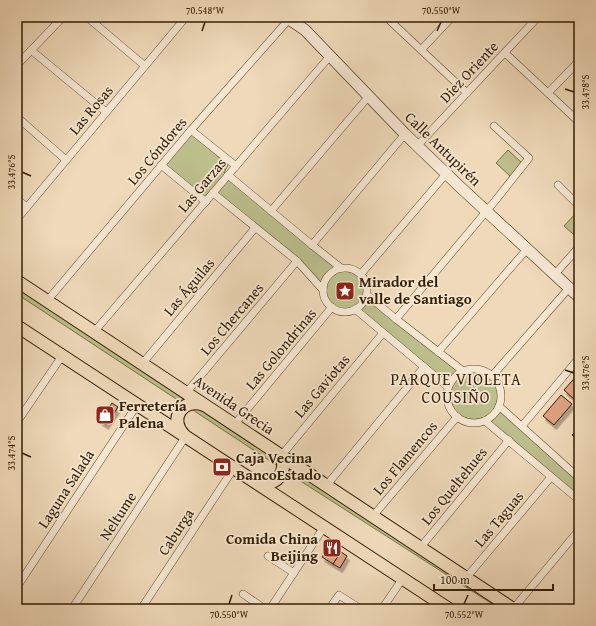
<svg xmlns="http://www.w3.org/2000/svg" width="596" height="626" font-family="'Gentium Book Plus',serif">
<style>
.green{fill:#bcbe8c;stroke:#786e46}
.building{fill:#dea181;stroke:#331e00;filter:url(#shadow)}
.lines{fill:none;stroke-linecap:round;stroke-linejoin:round}
.street-casing{stroke:#624d2e;stroke-width:8}
.secondary-casing{stroke:#331e00;stroke-width:12}
.primary-casing{stroke:#331e00;stroke-width:14}
.street{stroke:#f5e6d2;stroke-width:7}
.secondary{stroke:#f5e6d2;stroke-width:11}
.primary{stroke:#efd9b9;stroke-width:12}
.ticks{fill:none;stroke:#331e00;stroke-width:1.5}
.labels{text-anchor:middle;stroke-width:3.5;stroke-linejoin:round;paint-order:stroke}
.street-label{font-size:15px;fill:#331e00;stroke:#f5e6d2}
.poi-label{font-size:15px;font-weight:bold;fill:#331e00;stroke:#f5e6d2;text-anchor:start}
.neighbourhood-label{font-size:16px;letter-spacing:1px;fill:#331e00;stroke:#f5e6d2}
.neatline{fill:none;stroke:#331e00;stroke-width:1.5}
.ticks-label{font-size:10px;text-anchor:middle;fill:#331e00}
</style>
<defs>
<filter id="shadow"><feDropShadow dx="2.5" dy="4.5" stdDeviation="0" flood-color="#0004"/></filter>
</defs>
<rect width="100%" height="100%" fill="#efd9b9"/>
<filter id="stains"><feTurbulence type="fractalNoise" baseFrequency=".005" numOctaves="4"/><feColorMatrix values="0 0 0 0 .2 0 0 0 0 .09 0 0 0 0 .02 0 0 0 .5 -.17"/></filter>
<radialGradient id="worn" r=".72"><stop offset=".6" stop-color="#630" stop-opacity="0"/><stop offset="1" stop-color="#630" stop-opacity=".3"/></radialGradient>
<!-- green -->
<g class="green">
<path d="M191 133 228 165 224 173 342 271C357 269 365 279 364 294L464 374C467 373 471 372 474 372 486 372 497 383 498 395 498 398 497 402 496 405L579 479V499L484 418 472 420 460 416 453 408 450 398 451 388 354 307C339 312 328 306 325 290L212 189 205 197 164 165Z"/>
<path d="M508 150 523 164 511 177 496 163Z"/>
<path d="M578 211 579 213V239L564 226Z"/>
<path d="M17 287 289 469 330 491 508 609H500L299 480 17 294Z"/>
</g>
<!-- building -->
<g class="building">
<path d="M579 373V395L575 400 564 390Z"/>
<path d="M561 395 572 404 554 425 543 416Z"/>
<path d="M112 403 118 407 106 425 96 418 102 409 106 412Z"/>
<path d="M579 428V441L572 435Z"/>
<path d="M330 545 341 552 333 564 322 557Z"/>
<path d="M341 552 347 556 340 568 333 564Z"/>
</g>
<g class="lines">
<!-- street casing -->
<g class="street-casing">
<g id="street">
<path d="M87 17 145 66"/>
<path d="M386 17 467 93"/>
<path d="M31 50 106 112"/>
<path d="M421 50 452 17"/>
<path d="M505 53 579 122"/>
<path d="M17 65 63 17"/>
<path d="M548 93 579 61"/>
<path d="M17 117 66 160"/>
<path d="M191 130 236 166"/>
<path d="M418 145 538 17"/>
<path d="M161 165 206 202"/>
<path d="M228 175 312 245 341 268"/>
<path d="M558 185 579 206"/>
<path d="M213 193 297 261 323 290"/>
<path d="M17 199 27 207"/>
<path d="M271 211 369 96"/>
<path d="M17 219 186 17"/>
<path d="M312 245 405 134"/>
<circle cx="345" cy="290" r="22"/>
<path d="M361 274 446 174"/>
<path d="M555 274 579 247"/>
<path d="M367 295 396 319 463 371"/>
<path d="M47 301 191 130 291 17"/>
<path d="M355 309 448 387"/>
<path d="M396 319 495 201 529 158 494 126"/>
<path d="M94 332 330 56"/>
<path d="M438 352 527 249"/>
<path d="M142 364 255 228"/>
<circle cx="474" cy="396" r="27"/>
<path d="M492 376 569 288"/>
<path d="M186 393 297 261"/>
<path d="M499 406 579 478"/>
<path d="M485 421 579 500"/>
<path d="M17 422 62 356"/>
<path d="M234 425 332 307"/>
<path d="M522 426 579 358"/>
<path d="M281 456 383 333"/>
<path d="M326 486 424 367"/>
<path d="M373 516 457 417"/>
<path d="M420 548 509 440"/>
<path d="M268 556 294 573"/>
<path d="M466 578 551 477"/>
<path d="M17 587 137 405"/>
<path d="M243 594 265 609"/>
<path d="M72 609 186 436"/>
<path d="M141 609 234 468"/>
<path d="M270 609 324 527"/>
<path d="M329 609 339 595 361 609"/>
<path d="M382 609 403 578"/>
<path d="M513 609 579 530"/>
</g>
</g>
<!-- secondary casing -->
<g class="secondary-casing">
<path id="secondary" d="M286 17 305 30 405 134 458 185 579 297"/>
</g>
<!-- primary casing -->
<g class="primary-casing">
<g id="primary">
<path d="M17 281 513 609"/>
<path d="M17 326 449 609"/>
<path d="M184 435C168 419 183 397 204 405"/>
<path d="M256 482C260 483 265 484 269 483 282 480 286 466 281 456"/>
</g>
</g>
<!-- street -->
<use href="#street" class="street"/>
<!-- secondary -->
<use href="#secondary" class="secondary"/>
<!-- primary -->
<use href="#primary" class="primary"/>
</g>
<!-- ticks -->
<path class="ticks" d="M202 31 205 22M437 31 441 22M565 89 574 92M22 172 31 176M565 370 574 373M22 453 31 457M229 604 232 595M464 604 468 595"/>
<!-- icons -->
<defs>
<g id="sight-square" transform="scale(1)"><rect x="-9" y="-9" width="18" height="18" rx="4" fill="#8f2418" stroke="#f5e6d2"/><path d="M0-6L1.8-2.2L6-1.7L2.9 1.2L3.7 5.4L0 3.3L-3.7 5.4L-2.9 1.2L-6-1.7L-1.8-2.2Z" fill="#fff"/></g>
<g id="shop-square" transform="scale(1)"><rect x="-9" y="-9" width="18" height="18" rx="4" fill="#8f2418" stroke="#f5e6d2"/><path d="M-5-2.5h2.3a2.7 3.5 0 0 1 5.4 0H5L5.5 6h-11ZM-1.5-2.5h3a1.5 2.3 0 0 0-3 0Z" fill="#fff"/></g>
<g id="bank-square" transform="scale(1)"><rect x="-9" y="-9" width="18" height="18" rx="4" fill="#8f2418" stroke="#f5e6d2"/><path d="M-6-4H6V4H-6ZM0-2.3a2.3 2.3 0 1 0 0 4.6a2.3 2.3 0 1 0 0-4.6Z" fill="#fff"/></g>
<g id="restaurant-square" transform="scale(1)"><rect x="-9" y="-9" width="18" height="18" rx="4" fill="#8f2418" stroke="#f5e6d2"/><path d="M-5-6h1v4h1v-4h1v4h1v-4h1v5L-1.5 .5V6h-2V.5L-5-1ZM5-6V6H3V1.5H1.5Q1.5-4 5-6Z" fill="#fff"/></g>
</defs>
<g fill-rule="evenodd">
<use href="#sight-square" x="345" y="291"/>
<use href="#shop-square" x="105" y="415"/>
<use href="#bank-square" x="222" y="467"/>
<use href="#restaurant-square" x="332" y="548"/>
</g>
<g class="labels">
<!-- street labels -->
<g class="street-label">
<text transform="translate(469 72) rotate(-47)" y="5">Diez Oriente</text>
<text transform="translate(91 110) rotate(-50)" y="5">Las Rosas</text>
<text transform="translate(443 149) rotate(44)" y="5">Calle Antupirén</text>
<text transform="translate(157 151) rotate(-50)" y="5">Los Cóndores</text>
<text transform="translate(202 185) rotate(-50)" y="5">Las Garzas</text>
<text transform="translate(189 287) rotate(-50)" y="5">Las Águilas</text>
<text transform="translate(232 319) rotate(-50)" y="5">Los Chercanes</text>
<text transform="translate(281 349) rotate(-50)" y="5">Las Golondrinas</text>
<text transform="translate(322 386) rotate(-50)" y="5">Las Gaviotas</text>
<text transform="translate(234 405) rotate(34)" y="5">Avenida Grecia</text>
<text transform="translate(405 458) rotate(-50)" y="5">Los Flamencos</text>
<text transform="translate(454 486) rotate(-51)" y="5">Los Queltehues</text>
<text transform="translate(66 489) rotate(-57)" y="5">Laguna Salada</text>
<text transform="translate(118 516) rotate(-57)" y="5">Neltume</text>
<text transform="translate(499 519) rotate(-50)" y="5">Las Taguas</text>
<text transform="translate(176 532) rotate(-57)" y="5">Caburga</text>
</g>
<!-- poi labels -->
<g class="poi-label">
<text x="359" y="287">Mirador del<tspan x="359" dy="17">valle de Santiago</tspan></text>
<text x="119" y="411">Ferretería<tspan x="119" dy="17">Palena</tspan></text>
<text x="236" y="463">Caja Vecina<tspan x="236" dy="17">BancoEstado</tspan></text>
<text x="318" y="544" text-anchor="end">Comida China<tspan x="318" dy="17">Beijing</tspan></text>
</g>
<!-- neighbourhood labels -->
<g class="neighbourhood-label">
<text x="456" y="385">PARQUE VIOLETA<tspan x="456" dy="18">COUSIÑO</tspan></text>
</g>
</g>
<!-- margin -->
<rect width="596" height="626" fill="none" stroke="#efd9b9" stroke-width="44"/>
<!-- scale -->
<path d="M434 584v6h119v-6" fill="none" stroke="#331e00" stroke-width="2"/>
<text x="440" y="584" font-size="12" fill="#331e00" stroke="#f5e6d2" stroke-width="3" paint-order="stroke">100 m</text>
<rect x="22" y="22" width="552" height="582" class="neatline"/>
<g class="ticks-label">
<text x="205" y="14">70.548°W</text>
<text x="441" y="14">70.550°W</text>
<text transform="translate(585 92) rotate(-90)" y="4">33.478°S</text>
<text transform="translate(11 172) rotate(-90)" y="4">33.476°S</text>
<text transform="translate(585 373) rotate(-90)" y="4">33.476°S</text>
<text transform="translate(11 453) rotate(-90)" y="4">33.474°S</text>
<text x="229" y="618">70.550°W</text>
<text x="464" y="618">70.552°W</text>
</g>
<rect width="100%" height="100%" filter="url(#stains)"/>
<rect width="100%" height="100%" fill="url(#worn)"/>
</svg>
